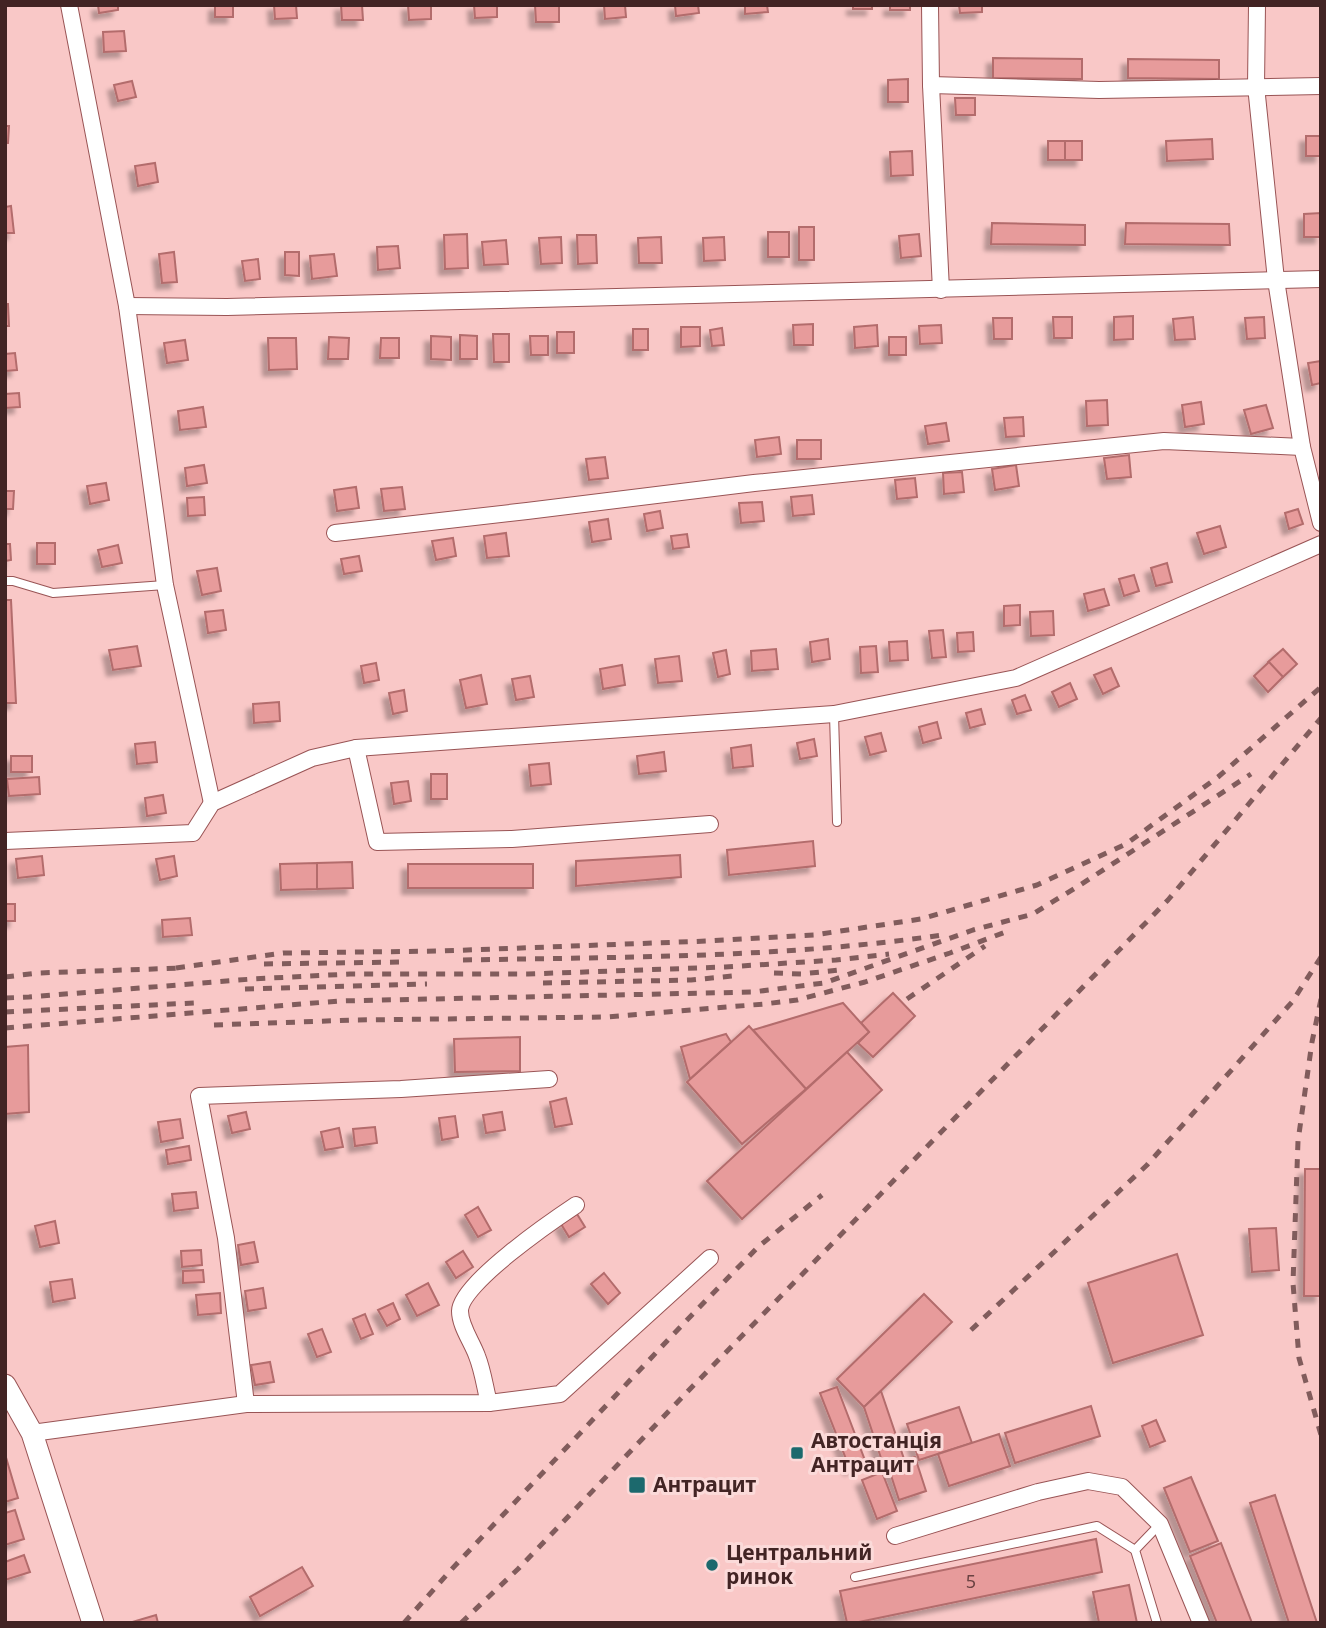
<svg xmlns="http://www.w3.org/2000/svg" width="1326" height="1628" font-family="'Noto Sans',sans-serif">
<style>
.building{fill:#e79b9b;stroke:#b36c6c;stroke-width:2;filter:url(#shadow)}
.lines{fill:none;stroke-linecap:round;stroke-linejoin:round}
.service-casing{stroke:#995455;stroke-width:10}
.minor-casing{stroke:#995455;stroke-width:18}
.tertiary-casing{stroke:#995455;stroke-width:23}
.service{stroke:#fff;stroke-width:8}
.minor{stroke:#fff;stroke-width:16}
.tertiary{stroke:#fff;stroke-width:21}
.rail{stroke:#815c5c;stroke-width:5;stroke-dasharray:9 9;stroke-linecap:butt}
.poi-dot{fill:#1c696d;stroke:#fbdad9;stroke-width:2.5}
.labels{text-anchor:middle;stroke-width:6;stroke-linejoin:round;paint-order:stroke}
.number-label{font-size:18px;fill:#6b4242}
.poi-label{font-size:21px;font-weight:bold;fill:#422424;stroke:#fbdad9;text-anchor:start}
</style>
<defs>
<filter id="shadow"><feDropShadow dx="-6" dy="6" stdDeviation="2" flood-color="#0004"/></filter>
</defs>
<rect width="100%" height="100%" fill="#f9c8c7"/>
<!-- building -->
<g class="building">
<path d="M98 5H118V10L99 13Z"/>
<rect x="215" y="5" width="18" height="12"/>
<path d="M274 5H296L297 18 275 19Z"/>
<path d="M341 5H362L363 20H342Z"/>
<path d="M408 5H431V19L409 20Z"/>
<path d="M474 5H497V17L475 18Z"/>
<path d="M535 5H559V22H536Z"/>
<path d="M604 5H625L626 17 605 19Z"/>
<path d="M675 5H698L699 13 676 16Z"/>
<path d="M745 5H767L768 12 745 14Z"/>
<rect x="853" y="5" width="19" height="4"/>
<rect x="890" y="5" width="20" height="5"/>
<path d="M959 5H982V12L960 13Z"/>
<path d="M124 31 126 51 104 52 103 32Z"/>
<path d="M993 58 1082 59V79L993 78Z"/>
<path d="M1128 59 1219 60V79L1128 78Z"/>
<path d="M908 79V102H888V80Z"/>
<path d="M132 81 136 97 118 101 114 85Z"/>
<path d="M955 98H975V115H956Z"/>
<path d="M5 126H9L8 143H5Z"/>
<rect x="1306" y="136" width="15" height="20"/>
<path d="M1212 139 1213 159 1167 161 1166 141Z"/>
<rect x="1048" y="141" width="17" height="19"/>
<rect x="1065" y="141" width="17" height="19"/>
<path d="M912 151 913 175 891 176 890 152Z"/>
<path d="M155 163 158 182 138 186 135 166Z"/>
<path d="M11 206 14 233H5V207Z"/>
<path d="M1321 213V237H1304V214Z"/>
<path d="M992 223 1085 225V245L991 244Z"/>
<path d="M1126 223 1229 224 1230 245 1125 244Z"/>
<rect x="799" y="227" width="15" height="33"/>
<rect x="768" y="232" width="21" height="25"/>
<path d="M467 234 468 268 445 269 444 235Z"/>
<path d="M919 234 921 256 901 258 899 236Z"/>
<path d="M577 235H596L597 263 578 264Z"/>
<path d="M561 237 562 263 541 264 539 238Z"/>
<path d="M661 237 662 263H639L638 238Z"/>
<path d="M724 237 725 260 704 261 703 238Z"/>
<path d="M506 240 508 264 484 265 482 242Z"/>
<path d="M398 246 400 268 378 270 377 247Z"/>
<path d="M174 252 177 282 162 283 159 254Z"/>
<path d="M285 252H299V276L285 275Z"/>
<path d="M334 254 337 276 312 279 310 256Z"/>
<path d="M258 259 260 279 245 281 242 261Z"/>
<path d="M5 304H8L9 326H5Z"/>
<path d="M1133 316V339L1114 340V317Z"/>
<path d="M1053 317H1072V338H1054Z"/>
<path d="M1193 317 1195 339 1175 340 1173 319Z"/>
<path d="M1264 317 1265 338 1247 339 1245 318Z"/>
<path d="M993 318H1012V339H994Z"/>
<path d="M813 324V345H794L793 325Z"/>
<path d="M877 325 878 346 855 348 854 327Z"/>
<path d="M941 325 942 343 920 344 919 326Z"/>
<path d="M681 327H700V346L681 347Z"/>
<path d="M722 328 724 345 712 346 710 330Z"/>
<rect x="633" y="329" width="15" height="21"/>
<rect x="557" y="332" width="17" height="21"/>
<path d="M493 334H509V362H494Z"/>
<path d="M460 335 477 336V359H460Z"/>
<path d="M431 336 451 337V360L431 359Z"/>
<path d="M530 336H548V355H531Z"/>
<path d="M329 337 349 338 348 359H328Z"/>
<rect x="889" y="337" width="17" height="18"/>
<path d="M268 338H296L297 369 269 370Z"/>
<path d="M381 338H399V358H380Z"/>
<path d="M185 340 188 360 167 363 164 343Z"/>
<path d="M15 353 17 370 5 371V354Z"/>
<path d="M1321 361V383L1312 385 1308 363Z"/>
<path d="M19 393 20 407 5 408V394Z"/>
<path d="M1107 400 1108 425 1087 426 1086 401Z"/>
<path d="M1201 402 1204 424 1185 427 1182 405Z"/>
<path d="M1266 405 1273 428 1251 434 1244 410Z"/>
<path d="M203 407 206 427 180 430 178 411Z"/>
<path d="M1023 417 1024 436 1006 437 1004 418Z"/>
<path d="M946 423 949 441 928 444 925 426Z"/>
<path d="M779 437 781 454 757 457 755 440Z"/>
<rect x="797" y="440" width="24" height="19"/>
<path d="M1129 455 1131 477 1107 479 1104 458Z"/>
<path d="M605 457 608 478 589 480 586 459Z"/>
<path d="M204 465 207 483 187 486 185 468Z"/>
<path d="M1016 465 1019 486 995 490 992 469Z"/>
<path d="M962 472 964 492 944 494 943 473Z"/>
<path d="M915 478 917 497 897 499 895 480Z"/>
<path d="M106 483 109 500 90 504 87 486Z"/>
<path d="M356 487 359 508 337 511 334 490Z"/>
<path d="M402 487 405 509 384 511 381 489Z"/>
<path d="M5 491H14L13 509H5Z"/>
<path d="M812 495 814 514 793 516 791 497Z"/>
<path d="M204 497 205 515 188 516 187 498Z"/>
<path d="M762 502 764 521 741 523 739 503Z"/>
<path d="M1298 509 1303 524 1289 529 1285 513Z"/>
<path d="M660 511 663 528 647 531 644 514Z"/>
<path d="M608 519 611 539 592 542 589 522Z"/>
<path d="M1220 526 1226 547 1204 554 1197 533Z"/>
<path d="M506 533 509 556 487 558 484 536Z"/>
<path d="M687 534 689 547 673 549 671 536Z"/>
<path d="M453 538 456 556 436 560 432 541Z"/>
<rect x="37" y="543" width="18" height="21"/>
<path d="M5 544H10L11 560 5 561Z"/>
<path d="M118 545 122 563 102 567 98 550Z"/>
<path d="M359 556 362 571 344 574 341 559Z"/>
<path d="M1167 563 1172 582 1156 586 1151 568Z"/>
<path d="M217 568 221 591 202 595 197 571Z"/>
<path d="M1134 575 1139 591 1124 596 1119 579Z"/>
<path d="M1104 589 1109 605 1088 611 1084 594Z"/>
<path d="M5 600H11L16 703H5Z"/>
<path d="M1020 605V625L1004 626V606Z"/>
<path d="M223 610 226 630 208 633 205 612Z"/>
<path d="M1053 611 1054 635 1031 636 1030 612Z"/>
<path d="M943 630 946 657 932 658 929 631Z"/>
<path d="M973 632 974 651 958 652 957 633Z"/>
<path d="M828 639 830 659 812 662 810 642Z"/>
<path d="M907 641 908 660 890 661 889 642Z"/>
<path d="M137 646 141 666 113 670 109 650Z"/>
<path d="M876 646 878 672 861 673 860 647Z"/>
<path d="M776 649 778 669 752 671 751 651Z"/>
<path d="M1283 649 1297 664 1283 677 1268 662Z"/>
<path d="M726 650 730 674 718 677 713 653Z"/>
<path d="M679 656 682 681 658 683 655 659Z"/>
<path d="M1269 662 1283 677 1268 692 1254 676Z"/>
<path d="M376 663 379 680 364 683 361 666Z"/>
<path d="M622 665 625 685 603 689 600 669Z"/>
<path d="M1111 668 1119 686 1103 694 1094 675Z"/>
<path d="M481 675 487 704 466 708 460 680Z"/>
<path d="M530 676 534 697 516 700 512 679Z"/>
<path d="M1070 683 1077 699 1059 707 1052 692Z"/>
<path d="M404 690 407 711 393 714 389 693Z"/>
<path d="M1025 695 1031 710 1017 714 1012 700Z"/>
<path d="M279 702 280 721 254 723 253 704Z"/>
<path d="M981 709 985 724 970 728 966 713Z"/>
<path d="M937 722 941 738 923 743 919 727Z"/>
<path d="M881 733 886 751 870 755 865 737Z"/>
<path d="M814 739 817 756 800 759 797 743Z"/>
<path d="M155 742 157 762 137 764 135 744Z"/>
<path d="M751 745 753 766 733 768 731 748Z"/>
<path d="M664 752 666 771 639 774 637 756Z"/>
<rect x="11" y="756" width="21" height="16"/>
<path d="M549 763 551 784 531 786 529 765Z"/>
<rect x="431" y="774" width="16" height="25"/>
<path d="M39 777 40 794 9 796 7 779Z"/>
<path d="M408 781 411 801 394 804 391 783Z"/>
<path d="M163 795 166 813 147 816 145 798Z"/>
<path d="M813 841 815 866 729 875 727 850Z"/>
<path d="M680 855 681 877 576 886V861Z"/>
<path d="M42 856 44 875 18 878 16 859Z"/>
<path d="M174 856 177 876 160 880 156 859Z"/>
<path d="M352 862 353 888 317 889V863Z"/>
<path d="M317 863V889L281 890 280 864Z"/>
<rect x="408" y="864" width="125" height="24"/>
<rect x="5" y="904" width="10" height="17"/>
<path d="M190 918 192 935 163 937 162 920Z"/>
<path d="M893 993 915 1016 873 1057 858 1043 869 1032 861 1023Z"/>
<path d="M843 1003 869 1032 806 1089 753 1030Z"/>
<path d="M749 1026 806 1089 742 1144 687 1082Z"/>
<path d="M726 1034 731 1042 690 1079 681 1047Z"/>
<path d="M520 1037V1071L455 1072 454 1039Z"/>
<path d="M28 1045 29 1112 5 1114V1047Z"/>
<path d="M847 1052 882 1090 742 1219 707 1181Z"/>
<path d="M566 1098 572 1124 555 1127 550 1102Z"/>
<path d="M246 1112 250 1129 232 1133 228 1116Z"/>
<path d="M502 1112 505 1130 486 1133 483 1115Z"/>
<path d="M455 1116 458 1137 442 1140 439 1118Z"/>
<path d="M180 1119 183 1138 161 1142 158 1122Z"/>
<path d="M375 1127 377 1143 355 1146 353 1129Z"/>
<path d="M339 1128 343 1147 325 1150 321 1132Z"/>
<path d="M189 1146 191 1160 168 1164 166 1150Z"/>
<path d="M1305 1169H1321V1296H1304Z"/>
<path d="M196 1192 198 1208 174 1211 172 1194Z"/>
<path d="M478 1207 491 1230 478 1237 465 1215Z"/>
<path d="M577 1214 585 1227 569 1237 561 1224Z"/>
<path d="M55 1221 59 1243 40 1247 35 1226Z"/>
<path d="M1276 1228 1279 1270 1252 1272 1249 1229Z"/>
<path d="M254 1242 258 1262 241 1265 238 1245Z"/>
<path d="M201 1250 202 1265 182 1267 181 1251Z"/>
<path d="M463 1251 473 1267 456 1278 446 1262Z"/>
<path d="M1177 1254 1203 1335 1113 1363 1088 1283Z"/>
<path d="M203 1270 204 1282 183 1283V1271Z"/>
<path d="M604 1273 620 1293 608 1304 591 1284Z"/>
<path d="M72 1279 75 1298 53 1302 50 1282Z"/>
<path d="M428 1283 439 1305 417 1316 406 1295Z"/>
<path d="M263 1288 266 1308 248 1311 245 1291Z"/>
<path d="M220 1293 221 1313 198 1315 196 1295Z"/>
<path d="M924 1294 952 1322 864 1407 837 1379Z"/>
<path d="M393 1303 400 1319 387 1326 378 1310Z"/>
<path d="M365 1314 373 1334 361 1339 353 1319Z"/>
<path d="M322 1329 331 1352 317 1357 308 1334Z"/>
<path d="M270 1362 274 1382 255 1385 251 1365Z"/>
<path d="M837 1387 866 1463 850 1469 820 1393Z"/>
<path d="M881 1391 904 1459 884 1467 864 1407Z"/>
<path d="M1091 1406 1100 1436 1015 1463 1005 1433Z"/>
<path d="M959 1407 972 1443 919 1460 907 1424Z"/>
<path d="M1156 1420 1165 1441 1150 1447 1142 1426Z"/>
<path d="M999 1434 1010 1466 949 1486 938 1454Z"/>
<path d="M5 1454 18 1498 5 1502Z"/>
<path d="M915 1457 926 1491 899 1500 888 1466Z"/>
<path d="M882 1472 897 1511 877 1519 862 1480Z"/>
<path d="M1191 1477 1218 1541 1190 1552 1164 1488Z"/>
<path d="M1275 1495 1317 1623H1289L1250 1503Z"/>
<path d="M15 1510 24 1539 5 1545V1513Z"/>
<path d="M1096 1539 1102 1572 854 1623H847L840 1591Z"/>
<path d="M1221 1543 1252 1623H1217L1190 1556Z"/>
<path d="M24 1555 30 1572 5 1580V1562Z"/>
<path d="M302 1567 313 1586 260 1616 250 1597Z"/>
<path d="M1129 1585 1137 1623H1099L1093 1592Z"/>
<path d="M156 1615 158 1623H129Z"/>
</g>
<g class="lines">
<!-- service casing -->
<g class="service-casing">
<g id="service">
<path d="M5 581H13L53 593 165 585"/>
<path d="M834 714 837 822"/>
<path d="M855 1577 1097 1526 1135 1550"/>
<path d="M1157 1623 1135 1550 1160 1524"/>
</g>
</g>
<!-- minor casing -->
<g class="minor-casing">
<g id="minor">
<path d="M69 5 127 306 165 585 212 803"/>
<path d="M930 5 931 85 941 290"/>
<path d="M1257 5 1256 86 1276 280 1302 447 1321 523"/>
<path d="M931 85 1099 90 1321 86"/>
<path d="M127 306 227 307 1321 279"/>
<path d="M335 533 527 511 754 483 1164 441 1302 447"/>
<path d="M356 748 377 842 512 839 710 824"/>
<path d="M5 841 193 833 212 803 312 758 356 748 834 714 1016 678 1321 544"/>
<path d="M489 1403C485 1388 483 1371 477 1356 472 1342 460 1326 460 1311 460 1284 552 1221 576 1205"/>
<path d="M246 1404 226 1238 199 1096 401 1089 549 1079"/>
<path d="M32 1433 246 1404 489 1403 560 1394 710 1258"/>
<path d="M895 1536 1038 1492 1088 1481 1122 1487 1160 1524 1201 1623"/>
</g>
</g>
<!-- tertiary casing -->
<g class="tertiary-casing">
<path id="tertiary" d="M5 1385 32 1433 93 1623"/>
</g>
<!-- service -->
<use href="#service" class="service"/>
<!-- minor -->
<use href="#minor" class="minor"/>
<!-- tertiary -->
<use href="#tertiary" class="tertiary"/>
<!-- rail -->
<g class="rail">
<path d="M463 960C623 957 783 958 942 935"/>
<path d="M264 964 407 962"/>
<path d="M176 968 283 953 441 951 707 941 814 935 921 919 1037 885 1126 844 1218 777 1321 687"/>
<path d="M774 973 801 974 840 970"/>
<path d="M5 977 38 973 183 968"/>
<path d="M543 983 691 980 732 976"/>
<path d="M245 989 427 984"/>
<path d="M5 998 29 997 252 979 350 974H528L725 967 836 960 889 954"/>
<path d="M907 999 985 946"/>
<path d="M1321 999 1312 1042 1298 1141 1293 1283 1299 1358 1321 1435"/>
<path d="M5 1012 194 1003"/>
<path d="M214 1025 355 1020 607 1017 764 1004 797 1000 865 982 950 953 1008 931"/>
<path d="M5 1028 339 1001 753 992 824 983 973 930 1033 914 1080 885 1251 774"/>
<path d="M971 1330 1147 1165 1292 1002 1321 957"/>
<path d="M404 1623 450 1571 685 1322 758 1247 822 1195"/>
<path d="M461 1623 518 1569 691 1388 1168 900 1321 718"/>
</g>
</g>
<!-- markers -->
<g class="poi-dot">
<rect x="790" y="1446" width="14" height="14" rx="3.5"/>
<rect x="628" y="1476" width="18" height="18" rx="3.5"/>
<circle cx="712" cy="1565" r="7"/>
</g>
<g class="labels">
<!-- number labels -->
<g class="number-label">
<text x="971" y="1588">5</text>
</g>
<!-- poi labels -->
<g class="poi-label">
<text x="811" y="1448">Автостанція<tspan x="811" dy="24">Антрацит</tspan></text>
<text x="653" y="1492">Антрацит</text>
<text x="726" y="1560">Центральний<tspan x="726" dy="24">ринок</tspan></text>
</g>
</g>
<!-- border -->
<rect width="1326" height="1628" fill="none" stroke="#422424" stroke-width="14"/>
</svg>
